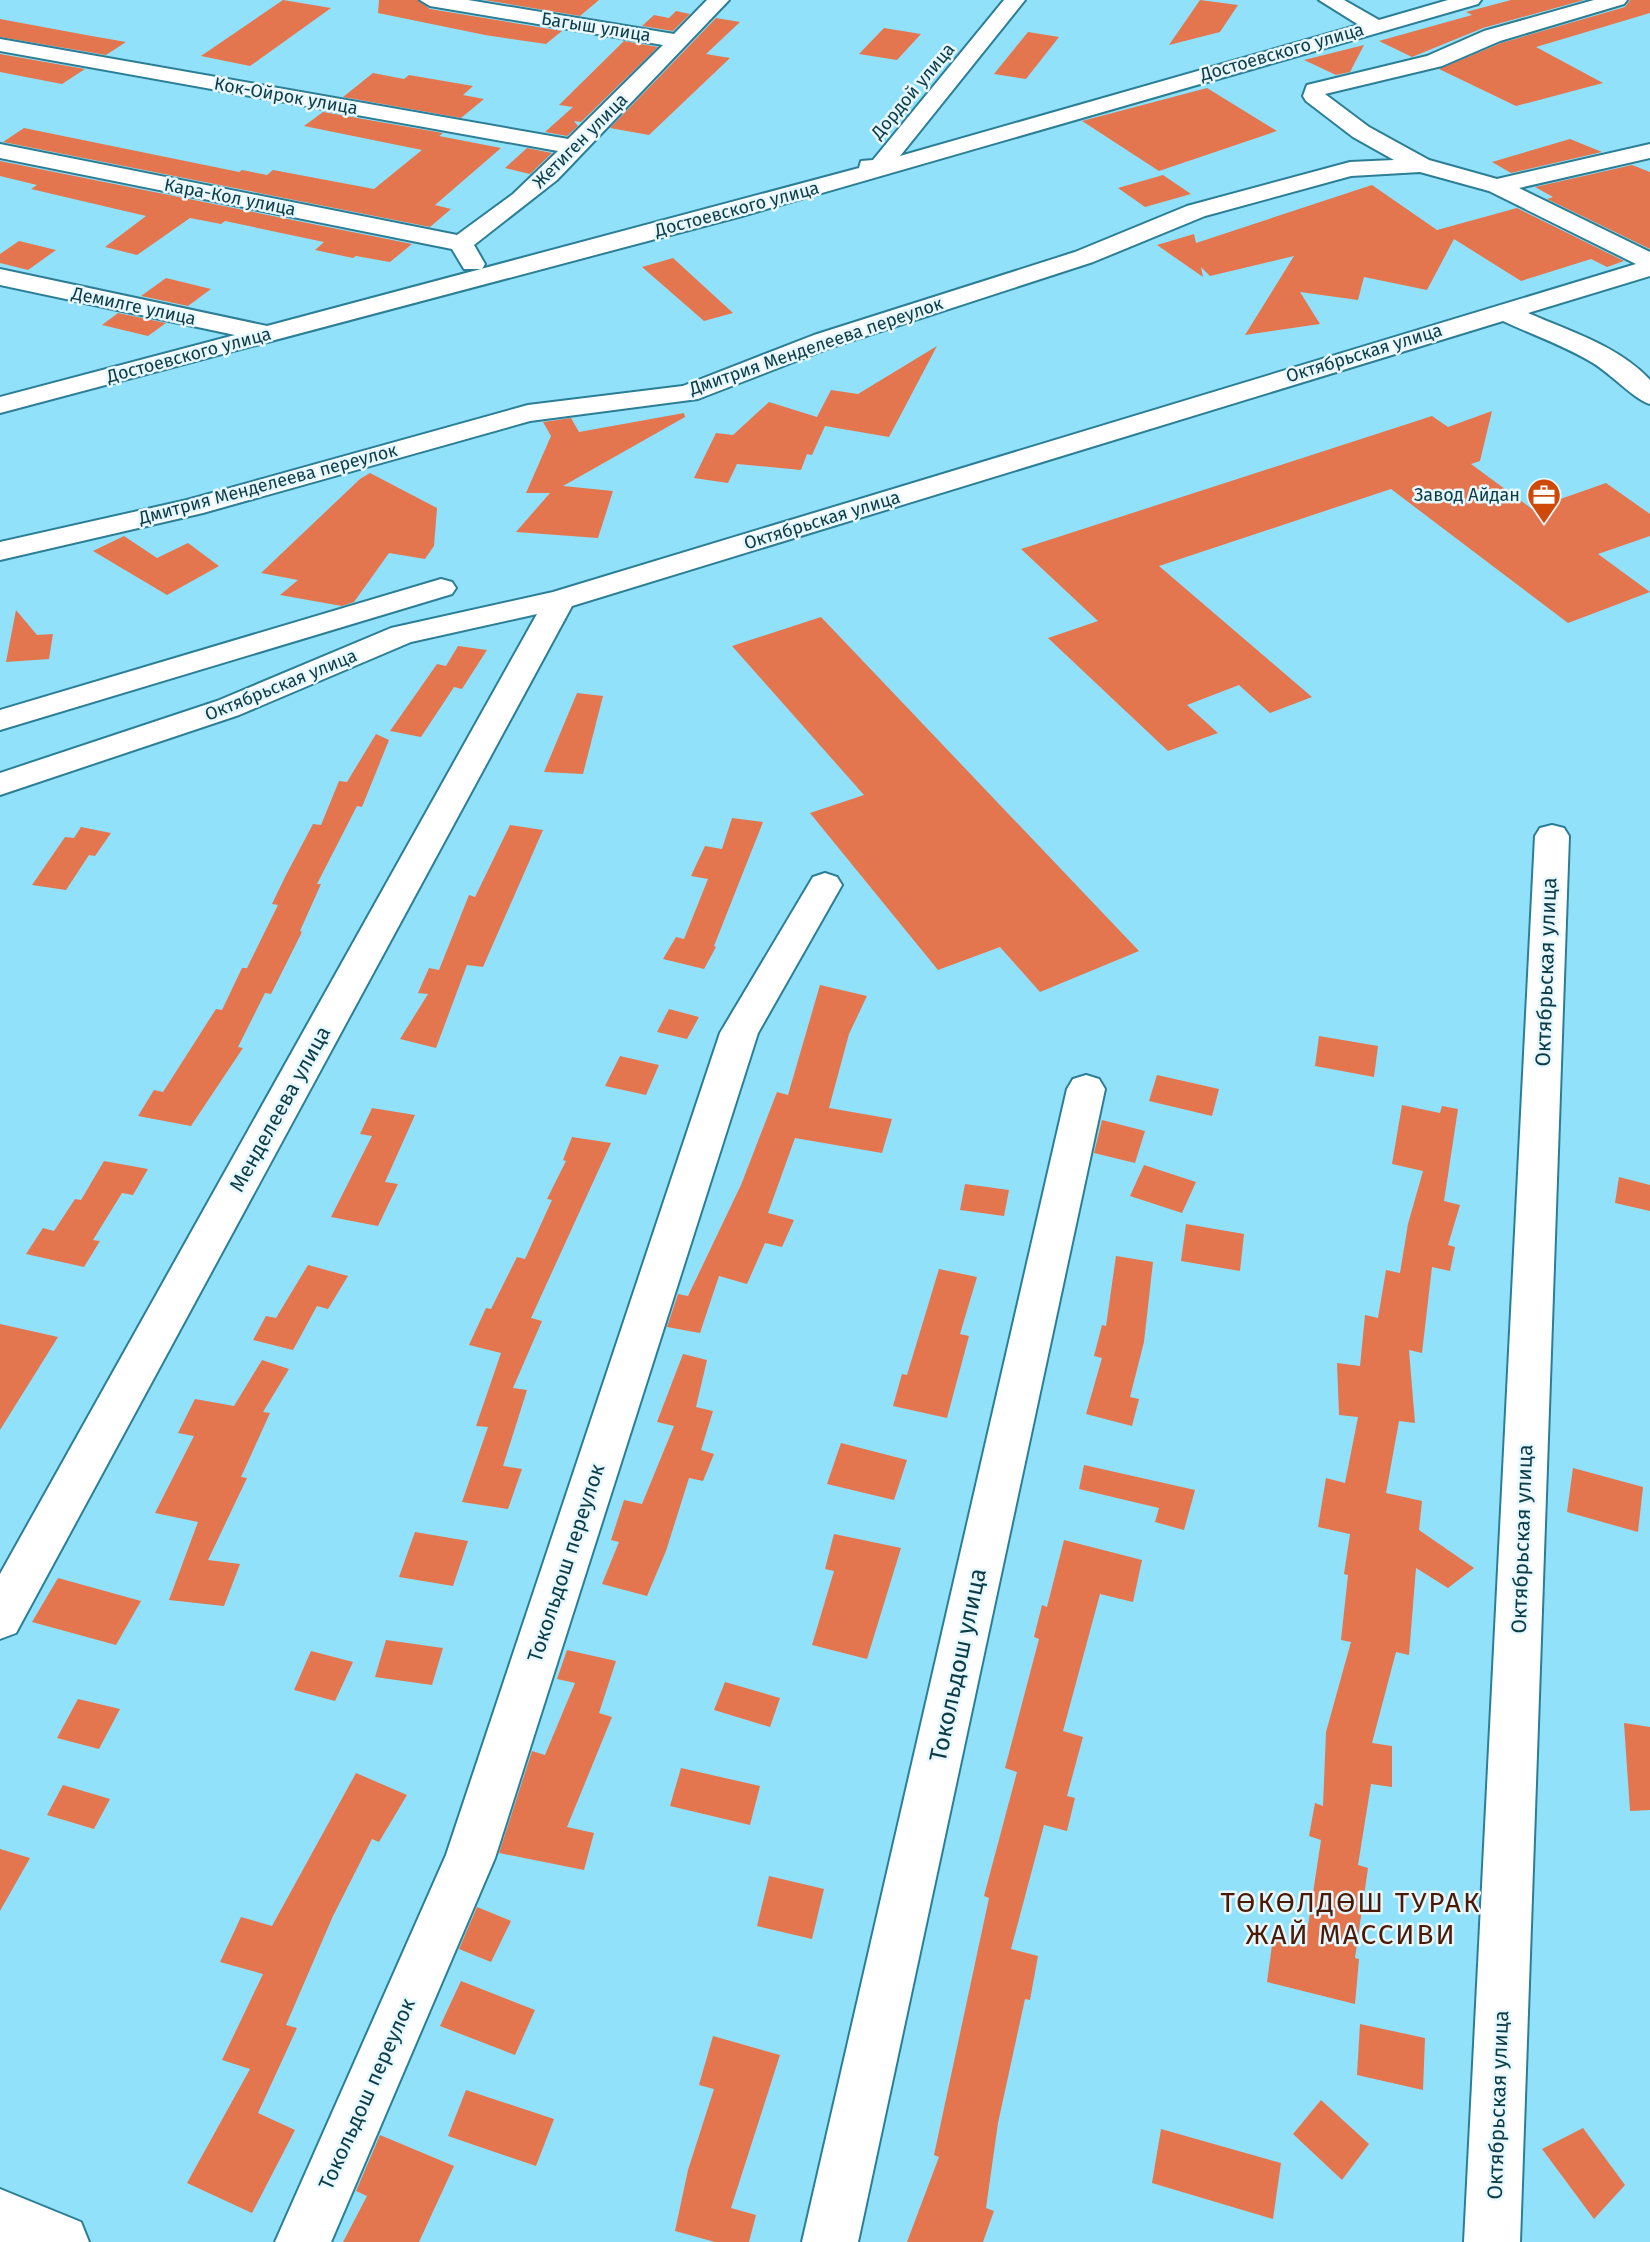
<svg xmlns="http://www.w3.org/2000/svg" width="1650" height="2242" font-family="'Fira Sans',sans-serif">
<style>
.building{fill:#e3764f}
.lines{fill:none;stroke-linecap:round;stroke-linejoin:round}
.minor-casing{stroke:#2c7e95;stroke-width:4}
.minor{fill:#fff;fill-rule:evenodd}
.labels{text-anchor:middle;stroke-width:5;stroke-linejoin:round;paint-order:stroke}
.far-street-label{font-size:18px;fill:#0c3b47;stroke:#e6f8fe}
.far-poi-label{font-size:18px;fill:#0c3b47;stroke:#e6f8fe;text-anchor:end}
.street-label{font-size:21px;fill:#0c3b47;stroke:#e6f8fe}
.near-street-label{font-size:24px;fill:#0c3b47;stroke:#e6f8fe}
.near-quarter-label{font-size:28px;letter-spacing:2px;fill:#4b1a07;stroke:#e6f8fe}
</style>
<rect width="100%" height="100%" fill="#92e1fa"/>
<!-- building -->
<g class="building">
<path d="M283 0 331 8 250 66 201 56Z"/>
<path d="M379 0H418L430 9 562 31 546 44 485 35 378 13Z"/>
<path d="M484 0H599L580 16Z"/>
<path d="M1200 0 1238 5 1220 32 1169 45Z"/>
<path d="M1511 0H1584L1483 28 1412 57 1379 41 1472 15 1466 12Z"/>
<path d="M1630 0H1650V13L1536 47 1603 83 1516 106 1439 69 1501 43 1625 7Z"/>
<path d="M676 11 690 14 673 31 642 26 654 15 669 18Z"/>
<path d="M716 18 740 22 706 54 730 58 649 135 610 128Z"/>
<path d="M0 19 86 35 126 42 106 55 0 37Z"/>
<path d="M884 28 921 34 897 60 859 54Z"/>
<path d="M1028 32 1059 37 1026 79 994 74Z"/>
<path d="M624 41 658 47 581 122 574 121 578 126 567 136 545 132 573 107 559 105Z"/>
<path d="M1364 45 1350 72 1336 75 1304 60Z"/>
<path d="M0 54 85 69 62 84 0 72Z"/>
<path d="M373 73 404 79 409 75 473 86 463 95 484 99 461 118 343 97Z"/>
<path d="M1207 88 1277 131 1159 171 1082 121Z"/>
<path d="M323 112 443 133 439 136 501 148 435 205 451 209 430 227 3 142 24 128 239 172 242 170 267 175 273 170 374 189 422 150 304 126Z"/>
<path d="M1570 139 1602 152 1511 173 1492 162Z"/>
<path d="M527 148 552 153 530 174 505 168Z"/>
<path d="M0 161 412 244 390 262 356 256 353 258 315 250 324 242 225 221 221 224 190 218 137 255 105 247 146 216 31 189 37 185 0 176Z"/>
<path d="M1632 165 1650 172V249L1547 199 1553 197 1535 187Z"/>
<path d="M1163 175 1191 194 1145 207 1118 188Z"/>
<path d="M1372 185 1437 230 1517 208 1624 261 1607 267 1591 259 1521 281 1454 239 1427 290 1364 277 1358 300 1300 292 1320 324 1245 335 1294 256 1210 276 1201 267 1203 277 1157 245 1194 234 1196 243Z"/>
<path d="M19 241 56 250 28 270 0 263V254Z"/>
<path d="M673 258 733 313 704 321 642 267Z"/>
<path d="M166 278 211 289 188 306 141 296Z"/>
<path d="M118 313 166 323 148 336 102 325Z"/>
<path d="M937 346 889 437 825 426 812 455 807 454 801 470 737 464 728 483 694 478 716 433 733 435 769 402 817 417 831 390 858 394Z"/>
<path d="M1492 411 1480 461 1471 464 1532 509 1606 483 1650 514V536L1598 554 1650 592 1568 623 1391 489 1159 566 1312 697 1270 713 1239 685 1187 705 1218 733 1168 751 1048 638 1098 621 1021 549 1432 416 1448 427Z"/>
<path d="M684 413 685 417 563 486 613 491 598 538 516 532 550 493H526L551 436 543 422 571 418 579 432Z"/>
<path d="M370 473 437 508 434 546 425 559 389 553 354 602 342 606 280 595 298 580 261 573 360 479Z"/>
<path d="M124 536 157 558 188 543 219 566 167 595 93 551Z"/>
<path d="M16 610 37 635 53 634 49 659 6 662Z"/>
<path d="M821 617 1139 951 1040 992 1000 947 938 970 810 813 864 795 732 646Z"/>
<path d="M458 646 487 650 462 689 454 687 421 737 390 731 437 664 446 666Z"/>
<path d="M577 693 603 696 583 774 544 772Z"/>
<path d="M376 734 389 740 362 807 357 806 317 884H321L300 931 302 932 271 994 265 993 238 1047 243 1048 191 1126 138 1116 154 1090 163 1092 216 1009 222 1010 242 968H247L278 905 272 904 285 877 313 824 321 825 339 781 347 782Z"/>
<path d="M732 818 763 822 714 946 716 947 704 969 663 959 676 937 684 939 708 879 691 876 705 846 722 849Z"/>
<path d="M510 825 543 830 483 967 467 965 436 1048 400 1039 428 994 418 993 429 968 439 970 469 895 475 897Z"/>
<path d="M81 827 111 833 95 856 89 855 66 890 32 885 65 837 74 838Z"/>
<path d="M820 985 867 996 849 1034 829 1108 892 1119 882 1153 795 1138 768 1213 794 1220 782 1247 765 1243 747 1284 719 1276 700 1333 667 1327 678 1294 688 1296 741 1185 777 1092 788 1095Z"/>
<path d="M669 1009 699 1017 687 1039 657 1032Z"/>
<path d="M1319 1036 1378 1046 1374 1077 1315 1066Z"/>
<path d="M620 1056 659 1065 646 1095 605 1086Z"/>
<path d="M1157 1075 1219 1089 1212 1116 1149 1101Z"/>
<path d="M1402 1105 1440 1113 1442 1106 1458 1109 1444 1201 1460 1205 1448 1245 1455 1247 1450 1271 1432 1267 1422 1353 1409 1350 1415 1423 1399 1421 1386 1493 1422 1501 1419 1530 1474 1568 1448 1588 1416 1568 1409 1655 1396 1652 1372 1743 1392 1746V1787L1371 1784 1358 1865 1368 1868 1355 1958 1359 1959 1355 2004 1267 1982 1273 1938 1305 1946 1321 1840 1309 1836 1315 1803 1323 1806 1326 1732 1351 1642 1341 1640 1348 1575 1344 1574 1350 1534 1318 1527 1326 1478 1345 1483 1358 1417 1339 1415 1337 1363 1360 1366 1365 1315 1378 1318 1386 1270 1400 1273 1408 1224 1423 1171 1392 1164Z"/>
<path d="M372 1108 415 1115 385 1182 398 1184 378 1226 331 1217 372 1136 360 1134Z"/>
<path d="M1102 1120 1145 1131 1135 1163 1094 1153Z"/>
<path d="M572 1137 611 1143 531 1318 542 1321 513 1388 527 1390 503 1466 522 1469 508 1509 462 1502 488 1427 476 1426 501 1353 469 1345 486 1308 491 1309 517 1257 525 1259 552 1200 547 1199 566 1161 563 1160Z"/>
<path d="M104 1161 148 1169 133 1195 122 1193 93 1240 100 1241 84 1267 26 1254 43 1228 54 1231 75 1199 81 1200Z"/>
<path d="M1144 1165 1196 1182 1182 1213 1130 1196Z"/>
<path d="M1619 1177 1650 1185V1211L1615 1203Z"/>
<path d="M965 1184 1009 1190 1004 1216 960 1210Z"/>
<path d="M1186 1224 1244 1234 1240 1271 1181 1261Z"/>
<path d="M1116 1256 1153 1262 1144 1342 1130 1397 1139 1399 1132 1426 1086 1414 1102 1358 1094 1356 1102 1325 1106 1326Z"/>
<path d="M308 1265 348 1276 328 1309 317 1306 293 1350 253 1340 266 1316 276 1318Z"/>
<path d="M939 1269 977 1277 960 1334 969 1336 947 1418 893 1406 902 1374 907 1375Z"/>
<path d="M0 1324 58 1337 0 1430Z"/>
<path d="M683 1354 707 1360 696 1407 713 1411 701 1450 714 1454 703 1481 689 1478 666 1551 647 1596 602 1584 619 1542 611 1540 624 1500 642 1504 674 1426 657 1422Z"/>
<path d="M262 1360 289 1369 263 1412 270 1413 241 1477 247 1478 208 1560 240 1564 224 1606 169 1600 198 1522 155 1513 194 1436 178 1433 195 1399 234 1406Z"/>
<path d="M841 1443 907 1460 894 1500 827 1484Z"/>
<path d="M1084 1465 1195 1490 1184 1530 1155 1522 1159 1508 1079 1489Z"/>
<path d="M1573 1468 1643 1487 1638 1532 1567 1512Z"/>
<path d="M415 1532 468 1541 453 1586 399 1577Z"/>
<path d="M834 1534 901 1548 867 1659 812 1645 834 1571 825 1569Z"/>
<path d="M1064 1540 1142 1560 1133 1602 1100 1594 1063 1731 1083 1737 1067 1796 1075 1798 1067 1831 1044 1825 1011 1949 1038 1956 1030 2000 1025 1999 998 2123 986 2208 994 2211 983 2242H907L939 2157 934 2155 989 1898 984 1896 1017 1772 1005 1768 1039 1639 1034 1637 1042 1605 1047 1607Z"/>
<path d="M58 1578 141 1601 116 1645 32 1622Z"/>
<path d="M386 1640 443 1648 432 1685 375 1677Z"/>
<path d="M567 1650 616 1661 599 1713 612 1717 567 1827 594 1833 584 1870 499 1853 532 1751 545 1755 575 1683 557 1679Z"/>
<path d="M311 1651 353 1662 335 1701 294 1690Z"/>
<path d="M725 1682 780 1698 770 1727 714 1710Z"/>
<path d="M78 1699 120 1709 99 1749 57 1738Z"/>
<path d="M1624 1723 1650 1727V1810L1630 1811Z"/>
<path d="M681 1768 760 1786 750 1825 670 1806Z"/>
<path d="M356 1773 407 1795 379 1842 372 1839 333 1916 286 2025 297 2028 258 2113 295 2130 252 2213 187 2183 250 2069 222 2060 263 1974 220 1962 241 1917 272 1926Z"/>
<path d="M63 1785 110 1799 94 1829 47 1815Z"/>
<path d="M0 1849 30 1858 0 1911Z"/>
<path d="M769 1876 824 1889 812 1939 757 1926Z"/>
<path d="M477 1907 511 1921 491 1962 459 1949Z"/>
<path d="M461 1981 535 2010 515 2055 440 2026Z"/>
<path d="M1360 2024 1425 2038 1423 2090 1357 2075Z"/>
<path d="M713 2036 780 2055 731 2208 756 2215 749 2242H715L675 2231 688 2170 714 2089 699 2085Z"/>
<path d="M466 2090 554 2119 536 2166 448 2136Z"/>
<path d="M1321 2100 1369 2144 1342 2180 1293 2134Z"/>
<path d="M1583 2128 1625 2185 1594 2219 1542 2149Z"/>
<path d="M1161 2129 1281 2163 1273 2219 1152 2183Z"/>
<path d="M380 2135 454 2166 419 2242H343L367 2196 356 2191Z"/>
</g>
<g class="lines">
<!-- minor casing -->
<g class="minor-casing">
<g id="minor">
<path d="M420 0H468L674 34 707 0H729L557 180 474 245 485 264 482 269H464L452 249 0 158V144L457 235 513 194 558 151 0 51V39L568 139 663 45 430 6Z"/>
<path d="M1004 0H1025L900 156 1359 25 1319 0H1344L1379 20 1448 0H1481L1478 4 742 216 0 413V397L235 335 0 285V269L267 326 859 168 861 161 873 160Z"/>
<path d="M1594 0H1627L1624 4 1500 41 1442 66 1325 94 1369 127 1429 160 1497 179 1650 144V158L1519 188 1650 252V276L1528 313C1569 331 1619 346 1650 380V404C1635 400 1610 373 1593 363 1565 346 1533 335 1503 321L572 606 16 1633 0 1639V1574L537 614 411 642 239 715 0 795V773L217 701 391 628 553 592 1636 264 1489 191 1420 172 1351 176 1205 216 1093 262 832 347 698 399 530 421 203 513 0 560V542L187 500 528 405 683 386 814 335 1075 252 1187 206 1350 162 1394 160 1353 137 1306 101 1303 96 1307 85 1427 56 1484 31Z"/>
<path d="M441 579 452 582 456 588 452 594 0 730V710Z"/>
<path d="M1552 825 1564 828 1569 836 1520 2242H1464L1535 836 1540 828Z"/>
<path d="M825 873 837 877 842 885 758 1033 495 1858 331 2242H275L446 1855 720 1033 813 877Z"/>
<path d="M1086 1075 1099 1079 1105 1089 858 2242H802L1067 1089 1073 1079Z"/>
<path d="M0 2189 81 2222 89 2242H0Z"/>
</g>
</g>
<!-- minor -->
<use href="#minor" class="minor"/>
</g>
<!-- icons -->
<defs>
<g id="office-pin" transform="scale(1.75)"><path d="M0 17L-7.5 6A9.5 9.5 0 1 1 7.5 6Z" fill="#cf4a08" stroke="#e6f8fe"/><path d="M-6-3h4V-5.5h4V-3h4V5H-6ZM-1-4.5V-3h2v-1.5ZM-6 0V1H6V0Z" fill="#fff"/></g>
</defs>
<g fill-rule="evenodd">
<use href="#office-pin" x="1544" y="495"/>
</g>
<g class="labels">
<!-- far-street labels -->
<g class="far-street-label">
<text transform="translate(596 27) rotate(9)" y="6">Багыш улица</text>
<text transform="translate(1282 52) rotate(-16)" y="6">Достоевского улица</text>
<text transform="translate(913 91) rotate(-50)" y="6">Дордой улица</text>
<text transform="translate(286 96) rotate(10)" y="6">Кок-Ойрок улица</text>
<text transform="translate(580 141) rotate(-45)" y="6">Жетиген улица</text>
<text transform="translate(230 197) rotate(11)" y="6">Кара-Кол улица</text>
<text transform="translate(737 209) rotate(-15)" y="6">Достоевского улица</text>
<text transform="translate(134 306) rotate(12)" y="6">Демилге улица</text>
<text transform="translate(816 346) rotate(-19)" y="6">Дмитрия Менделеева переулок</text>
<text transform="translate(1364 353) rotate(-17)" y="6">Октябрьская улица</text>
<text transform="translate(189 355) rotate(-15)" y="6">Достоевского улица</text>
<text transform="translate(268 484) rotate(-15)" y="6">Дмитрия Менделеева переулок</text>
<text transform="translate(822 520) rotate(-17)" y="6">Октябрьская улица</text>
<text transform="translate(281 685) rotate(-22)" y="6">Октябрьская улица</text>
</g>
<!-- far-poi labels -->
<g class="far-poi-label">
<text x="1520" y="501">Завод Айдан</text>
</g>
<!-- street labels -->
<g class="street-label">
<text transform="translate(1546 972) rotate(-88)" y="7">Октябрьская улица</text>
<text transform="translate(280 1109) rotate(-61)" y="7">Менделеева улица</text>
<text transform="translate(1522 1539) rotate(-88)" y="7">Октябрьская улица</text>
<text transform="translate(566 1563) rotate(-72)" y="7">Токольдош переулок</text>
<text transform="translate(367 2094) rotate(-66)" y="7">Токольдош переулок</text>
<text transform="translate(1498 2105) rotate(-88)" y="7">Октябрьская улица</text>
</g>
<!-- near-street labels -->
<g class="near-street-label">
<text transform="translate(958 1665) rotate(-78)" y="8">Токольдош улица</text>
</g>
<!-- near-quarter labels -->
<g class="near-quarter-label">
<text x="1351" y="1912">ТӨКӨЛДӨШ ТУРАК<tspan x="1351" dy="32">ЖАЙ МАССИВИ</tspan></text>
</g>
</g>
</svg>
